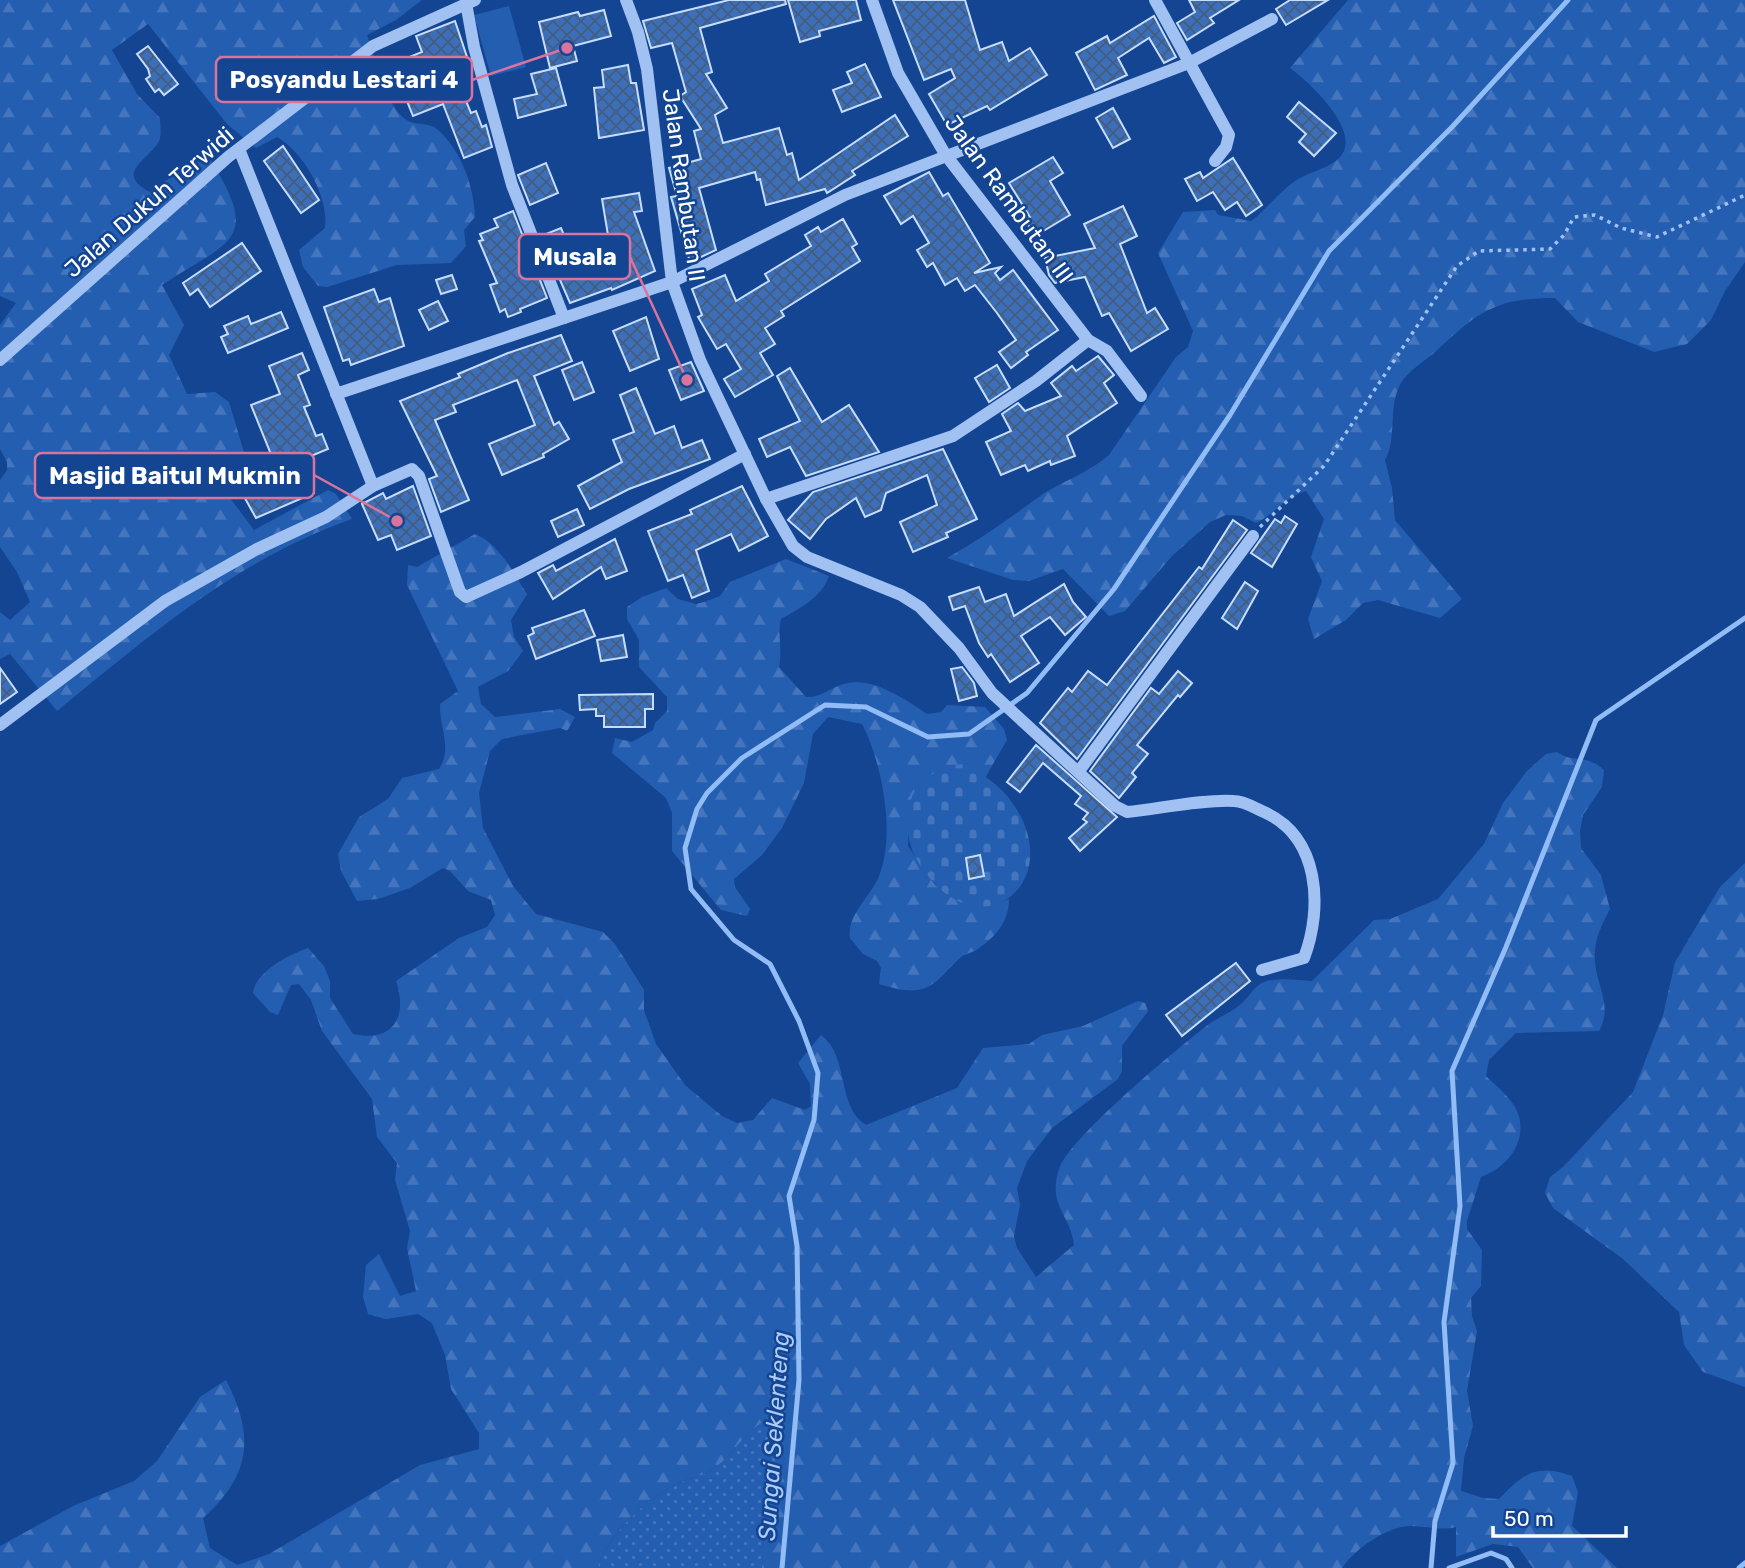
<svg xmlns="http://www.w3.org/2000/svg" width="1745" height="1568" font-family="Rubik,sans-serif">
<style>
.grass{fill:url(#grass-dots)}
.forest{fill:url(#forest-firs)}
.cemetery{fill:url(#cemetery-stones)}
.pitch{fill:#245eb1}
.lines{fill:none;stroke-linecap:round;stroke-linejoin:round}
.stream{stroke:#91bcf5;stroke-width:5}
.building{fill:url(#building-cross-hatch);stroke:#c7ddfd;stroke-width:2}
.path{stroke:#a0c1f2;stroke-width:3.5;stroke-dasharray:3.5 5;stroke-linecap:butt}
.minor{stroke:#a0c1f2;stroke-width:12}
.labels{text-anchor:middle;stroke-width:5;stroke-linejoin:round;paint-order:stroke}
.street-label{font-size:23px;fill:#fff;stroke:#134592}
.water-label{font-size:24px;font-style:italic;fill:#acccf9;stroke:#134592}
.leader{fill:none;stroke:#da749d;stroke-width:2.5}
.callout-dot{fill:#da749d;stroke:#134592;stroke-width:2.5}
.callout{fill:#134592;stroke:#da749d;stroke-width:2.5}
.callout-label{font-size:24px;text-anchor:middle;font-weight:bold;fill:#fff}
</style>
<defs>
<pattern id="grass-dots" width="8" height="8" patternUnits="userSpaceOnUse" patternTransform="scale(1.75)"><rect width="8" height="8" fill="#245eb1"/><path d="M2 2h.1M6 6h.1" fill="none" stroke="#4576bd" stroke-width="1.8" stroke-linecap="round"/></pattern>
<pattern id="forest-firs" width="22" height="20" patternUnits="userSpaceOnUse" patternTransform="scale(1.75)"><rect width="22" height="20" fill="#245eb1"/><path d="M5 1l3.5 6h-7zM16 11l3.5 6h-7z" fill="#4576bd"/></pattern>
<pattern id="cemetery-stones" width="16" height="16" patternUnits="userSpaceOnUse" patternTransform="scale(1.75)"><rect width="16" height="16" fill="#245eb1"/><path d="M2 7V4a2 2 0 0 1 4 0v3zM10 15v-3a2 2 0 0 1 4 0v3z" fill="#4576bd"/></pattern>
<pattern id="building-cross-hatch" width="8" height="8" patternUnits="userSpaceOnUse" patternTransform="scale(1.75)"><rect width="8" height="8" fill="#3b6fba"/><path d="M0 0l8 8M0 8l8-8" fill="none" stroke="#445c7e"/></pattern>
</defs>
<rect width="100%" height="100%" fill="#134592"/>
<!-- grass -->
<path class="grass" d="M771 1418 785 1425V1457L765 1517 762 1568H597C612 1531 643 1501 679 1483 688 1478 701 1477 710 1471 734 1457 744 1429 771 1418Z"/>
<!-- forest -->
<g class="forest">
<path d="M0 0H422L396 20 367 35C374 56 387 107 405 119 414 126 428 122 437 129 461 150 474 186 475 217L464 230 466 246 451 263 397 265 327 287 318 286 303 267 299 250 325 228C329 196 304 153 277 137L256 148 227 124 148 24 112 50 137 94 160 118C160 126 162 134 159 141 149 160 113 173 150 192L190 164 210 159C262 242 230 240 162 285L184 325 169 355 187 394 215 392 229 402 246 459 230 498 254 530 328 490 336 494 352 519C238 559 149 636 57 711L10 654 0 659V612L10 620 30 602 17 572 0 547V480L7 470V462L0 449V325L16 303 0 296Z"/>
<path d="M1348 0H1745V262L1725 291 1711 320 1687 344 1654 352 1578 322 1555 298C1493 298 1477 313 1433 354 1423 362 1407 372 1401 383 1387 407 1398 437 1385 460L1392 488 1395 520 1462 599 1440 618 1378 600 1363 603 1346 620 1314 639 1308 619 1322 581 1311 557 1324 519 1306 491C1285 497 1275 514 1256 523L1242 516 1226 515 1210 522 1172 556 1125 611 1109 616 1063 569 1029 581 1013 580 947 558C981 539 1011 517 1043 494 1065 480 1090 472 1109 455L1176 357 1188 347 1193 331 1158 253 1183 212 1215 210 1218 215 1251 221C1267 209 1279 192 1295 181 1308 172 1327 169 1338 159 1366 134 1309 82 1290 68Z"/>
<path d="M475 534C499 543 514 574 527 594L511 620 514 637 523 651 508 671 478 687 481 704 495 717 560 709 575 717 567 731 560 728 502 739 490 751 479 793 483 828 513 886 536 914 603 932 615 944 644 990V1010L656 1044 685 1085 722 1116 737 1123 753 1120 772 1098 805 1110 811 1106 810 1084 798 1063 821 1035C850 1056 836 1107 866 1125L957 1088 983 1048 1029 1044 1042 1035 1083 1026 1138 1001 1145 1003 1148 1011 1122 1046V1071L1118 1079 1052 1128 1027 1161 1017 1188 1020 1205 1014 1236 1017 1248 1036 1277 1074 1245C1071 1215 1047 1206 1059 1169 1069 1138 1179 1047 1209 1024 1219 1017 1232 1012 1241 1004 1249 997 1254 986 1264 982 1278 977 1298 980 1312 981L1374 920 1390 919 1438 899 1484 844 1503 803 1527 771 1546 754 1557 752C1574 764 1585 753 1604 770L1602 787 1583 815 1580 831 1581 848 1601 875 1610 909C1601 926 1593 942 1595 962 1597 987 1613 1006 1599 1031L1516 1033 1489 1060 1486 1076C1497 1087 1512 1098 1518 1113 1528 1143 1506 1168 1481 1177L1467 1221V1229L1482 1250 1481 1286 1471 1298 1472 1316 1477 1331 1467 1391 1473 1426 1464 1458 1461 1491 1483 1498 1499 1499C1523 1474 1535 1463 1572 1476L1578 1492 1572 1526 1617 1568H1533L1518 1547 1493 1544 1456 1557V1527C1441 1531 1427 1526 1411 1526 1387 1526 1355 1549 1342 1568H762L765 1517 785 1457V1425L771 1418C744 1429 734 1457 710 1471 701 1477 688 1478 679 1483 643 1501 612 1531 597 1568H0V1546L73 1506 134 1481 157 1461 200 1397 226 1380C255 1436 251 1475 203 1518L210 1548 237 1565 269 1554 420 1465 479 1449V1433L451 1389 445 1355 432 1323 418 1314 386 1319 368 1314 363 1297 366 1265 379 1254 400 1296 416 1291 407 1248 410 1231 395 1180 397 1163 377 1137 372 1099 322 1031 311 1000 299 984 291 985 278 1015 270 1012 253 993C256 971 289 955 308 948L324 966 330 981V998L353 1034C394 1043 408 1016 396 981L459 938 487 927 495 915 491 900 468 891 450 871 443 868 410 888 378 899 357 901 341 871 338 854 359 817 388 799 402 778 439 769C453 748 439 728 440 704L458 691 407 585 408 565 417 567Z"/>
<path d="M786 559 829 576C822 597 799 609 781 619 777 635 783 649 779 667L806 697C819 698 829 689 841 685 869 674 905 699 927 714L941 712 947 705 985 707 1004 729 1007 740 985 778 967 763 909 806 908 846 935 885 963 902 994 905 1009 899C1009 920 997 936 979 948 974 953 965 953 960 958 947 969 939 984 922 989 907 993 893 988 879 984L881 968 877 961 863 954 850 938C846 916 871 896 879 876 896 835 882 762 862 724L828 717 813 734 804 783 782 828 762 855 734 879 735 887 750 909 747 916 721 910 672 851V813L666 798 612 753 615 738 632 742 653 730 655 723 667 711V697L639 667V640L627 619V607L642 597 666 588 678 599 696 604 704 602 720 596 730 582Z"/>
<path d="M1745 863V1387L1703 1372 1684 1345 1679 1312 1623 1259 1553 1208 1545 1193 1550 1177 1563 1167 1633 1092 1663 1015 1675 962 1720 887Z"/>
</g>
<!-- cemetery -->
<path class="cemetery" d="M967 763C981 774 1001 786 1011 801 1068 878 986 949 928 876 911 854 906 840 908 813 912 779 936 769 967 763Z"/>
<!-- pitch -->
<path class="pitch" d="M509 6 526 67 491 76 474 15Z"/>
<g class="lines">
<!-- stream -->
<g class="stream">
<path d="M782 1568 799 1380 797 1246 789 1196 814 1120 818 1073 799 1021 770 964 734 940 691 889 685 848 697 809 707 793 742 758 825 705 866 707 928 737 969 734 1027 693 1114 589 1230 415 1329 251 1453 126 1568 0"/>
<path d="M1431 1568 1435 1521 1453 1463 1444 1322 1460 1206 1452 1071 1506 947 1596 720 1745 618"/>
<path d="M1449 1568 1491 1553 1506 1559 1512 1568"/>
<path d="M1739 1568 1745 1563"/>
</g>
</g>
<!-- building -->
<g class="building">
<path d="M729 0H785L786 4 700 28 712 72 706 74 727 108 715 115 723 143 779 128 787 155 792 153 799 180 895 115 908 136 852 171 855 175 827 193 825 189 766 205 760 179 757 180 755 172 699 188 716 250 690 262 671 197 677 196 669 168 701 159 694 131 701 129 680 96 686 92 672 43 651 48 643 21Z"/>
<path d="M788 0H856L861 20 819 31 820 36 800 42Z"/>
<path d="M893 0H965L980 50 1002 42 1009 61 1030 48 1047 75 990 110 987 106 947 125 929 94 955 78 951 69 924 80Z"/>
<path d="M1189 0H1239L1210 18 1214 23 1187 40 1177 23 1195 12Z"/>
<path d="M1290 0H1328L1286 25 1276 9Z"/>
<path d="M604 10 611 36 573 46 577 61 550 68 539 22 578 12 580 16Z"/>
<path d="M1154 16 1176 57 1164 63 1149 38 1118 58 1127 75 1095 90 1076 53 1107 36 1110 43Z"/>
<path d="M455 21 470 66 454 72 471 113 476 111 482 127 486 125 492 147 464 158 443 104 413 116 392 64 422 52 416 36Z"/>
<path d="M148 46 178 84 164 95 159 89 155 92 146 79 150 76 148 69 137 54Z"/>
<path d="M865 64 881 97 842 112 833 90 852 83 847 72Z"/>
<path d="M628 65 631 83H636L644 130 599 138 594 88 604 87 602 70Z"/>
<path d="M556 68 566 105 518 118 514 99 537 94 531 74Z"/>
<path d="M1299 102 1336 133 1314 156 1299 142 1306 134 1287 117Z"/>
<path d="M1113 108 1130 139 1113 148 1096 118Z"/>
<path d="M283 146 319 200 301 213 264 161Z"/>
<path d="M1053 157 1063 173 1050 181 1070 215 1035 236 1025 220 1030 217 1009 183Z"/>
<path d="M1233 158 1262 205 1246 216 1237 202 1225 210 1213 192 1197 201 1185 179 1200 172 1203 178Z"/>
<path d="M546 163 558 193 530 205 518 175Z"/>
<path d="M929 172 943 196 948 193 990 263 974 273 1001 267 995 273 1000 280 1013 270 1058 330 1026 352 1028 355 1011 368 999 352 1016 340 997 313 975 285 965 291 957 278 945 285 933 263 927 267 917 250 929 243 913 216 901 224 884 196Z"/>
<path d="M639 193 642 211 634 212 655 271 612 290 611 288 570 303 541 236 561 228 572 255 609 241 602 199Z"/>
<path d="M1123 206 1137 236 1120 244 1147 313 1155 308 1168 329 1131 351 1109 313 1102 316 1085 277 1055 283 1049 275 1045 258 1095 248 1084 224Z"/>
<path d="M513 211 547 298 520 309 521 312 508 317 505 309 500 312 490 285 497 283 479 241 483 240 480 234 498 227 494 219Z"/>
<path d="M843 219 857 244 852 247 860 261 781 311 784 316 765 328 775 344 760 353 773 375 735 397 724 379 741 369 726 344 717 349 698 317 702 315 692 289 725 275 736 301 769 281 765 274 811 246 805 235 818 227 821 232Z"/>
<path d="M242 243 261 271 210 307 198 289 190 295 183 283Z"/>
<path d="M452 275 457 289 441 294 436 280Z"/>
<path d="M374 289 379 302 390 298 404 346 351 365 349 359 343 361 324 307Z"/>
<path d="M438 301 448 321 429 330 419 310Z"/>
<path d="M281 312 288 328 228 353 221 337 228 334 224 326 248 316 251 324Z"/>
<path d="M646 317 659 359 630 371 613 331Z"/>
<path d="M561 335 572 361 534 376 554 425 559 422 569 439 543 454 544 457 502 475 489 444 535 425 517 380 453 405 456 412 435 420 469 500 441 512 429 479 437 476 400 401 460 377 458 374 508 353Z"/>
<path d="M302 353 309 370 298 375 310 405 304 407 316 436 322 434 328 449 301 460 314 493 256 518 242 493 279 474 251 405 280 394 269 366Z"/>
<path d="M1098 356 1114 375 1104 383 1117 403 1067 436 1075 456 1051 465 1050 461 1028 471 1025 465 1001 475 986 442 1011 431 1002 414 1018 403 1025 411 1061 396 1051 383 1072 366 1076 371Z"/>
<path d="M582 362 594 392 574 400 562 370Z"/>
<path d="M691 362 704 391 681 400 669 370Z"/>
<path d="M997 365 1010 388 989 402 975 378Z"/>
<path d="M790 368 822 422 849 405 879 452 806 476 790 447 767 457 759 439 800 421 777 376Z"/>
<path d="M636 388 655 434 674 426 682 448 702 440 710 459 629 489 590 509 578 486 622 462 613 440 634 432 620 395Z"/>
<path d="M943 449 977 519 946 533 948 537 913 552 900 522 937 505 927 475 886 493 881 510 865 517 856 498 826 519 810 539 788 520 813 492Z"/>
<path d="M413 486 431 536 397 550 391 535 378 540 362 504 383 493 386 499Z"/>
<path d="M742 486 768 536 739 551 731 534 696 550 709 591 692 598 683 575 668 581 648 531 692 514 690 510Z"/>
<path d="M577 509 584 525 558 537 551 521Z"/>
<path d="M1285 516 1297 524 1272 567 1251 553 1275 519 1281 523Z"/>
<path d="M1233 520 1247 530 1077 759 1040 723 1068 688 1072 692 1088 671 1107 685 1199 567 1202 569Z"/>
<path d="M615 539 627 571 606 579 601 567 553 599 538 573 553 565 556 571Z"/>
<path d="M1245 582 1258 591 1237 629 1222 618Z"/>
<path d="M1064 584 1073 602 1086 617 1065 635 1050 617 1021 636 1039 663 1010 682 991 654 988 657 979 643 965 606 953 610 949 597 979 587 985 602 1006 594 1014 616Z"/>
<path d="M584 610 595 636 536 659 528 636 534 633 532 628Z"/>
<path d="M623 635 627 657 601 661 597 640Z"/>
<path d="M962 667 974 683 977 696 959 701 951 669Z"/>
<path d="M0 668 17 692 0 704Z"/>
<path d="M1178 671 1192 683 1180 697 1178 695 1137 745 1148 754 1132 773 1136 777 1119 798 1090 771 1151 688 1159 694Z"/>
<path d="M653 694V709H645V727H604V716H596V709L580 710 579 695Z"/>
<path d="M1036 745 1117 817 1080 851 1069 838 1087 822 1083 819 1088 813 1075 804 1081 796 1043 763 1020 792 1007 782Z"/>
<path d="M980 855 984 876 969 879 966 858Z"/>
<path d="M1236 963 1250 981 1182 1036 1166 1015Z"/>
</g>
<g class="lines">
<!-- path -->
<path class="path" d="M1260 527 1324 466 1457 266 1479 251 1550 249 1564 235 1574 217 1595 215 1621 228 1657 237 1745 195"/>
<!-- minor -->
<g class="minor">
<path d="M626 0 638 32 647 69 672 282 700 360 766 499 793 546 807 557 901 595 920 607 959 648 992 693 1115 806 1127 812C1158 809 1204 799 1234 801 1244 801 1255 808 1264 812 1320 837 1323 908 1304 958L1262 970"/>
<path d="M872 0 898 73 945 154 1088 340 1107 351 1141 396"/>
<path d="M1155 0 1229 135 1226 147 1215 161"/>
<path d="M466 3 474 47 512 185 564 318"/>
<path d="M239 149 373 486"/>
<path d="M0 360 228 157 373 46 475 0"/>
<path d="M336 394 672 282 845 195 1189 63 1272 19"/>
<path d="M766 499 953 436 1036 381 1088 340"/>
<path d="M0 725 165 601 257 549 326 517 373 486 412 469 419 476 460 592 466 597 521 572 745 454"/>
<path d="M1079 771 1253 536"/>
</g>
</g>
<g class="labels">
<!-- street labels -->
<g class="street-label">
<text transform="translate(684 185) rotate(82)" y="8">Jalan Rambutan II</text>
<text transform="translate(1009 199) rotate(54)" y="8">Jalan Rambutan III</text>
<text transform="translate(149 202) rotate(-41)" y="8">Jalan Dukuh Terwidi</text>
</g>
<!-- water labels -->
<g class="water-label">
<text transform="translate(774 1436) rotate(-86)" y="8">Sungai Seklenteng</text>
</g>
</g>
<!-- callouts -->
<path class="leader" d="M567 48L472 80M687 380L630 257M397 521L314 475"/>
<g class="callout-dot">
<circle cx="567" cy="48" r="7"/>
<circle cx="687" cy="380" r="7"/>
<circle cx="397" cy="521" r="7"/>
</g>
<g class="callout">
<rect x="216" y="57" width="256" height="45" rx="7"/>
<rect x="519" y="234" width="111" height="45" rx="7"/>
<rect x="35" y="453" width="279" height="45" rx="7"/>
</g>
<g class="callout-label">
<text x="344" y="88">Posyandu Lestari 4</text>
<text x="575" y="265">Musala</text>
<text x="175" y="484">Masjid Baitul Mukmin</text>
</g>
<!-- scale -->
<path d="M1493 1526v10h133v-10" fill="none" stroke="#ffffff" stroke-width="3.5"/>
<text x="1504" y="1526" font-size="21" fill="#ffffff" stroke="#134592" stroke-width="5" paint-order="stroke">50 m</text>
</svg>
